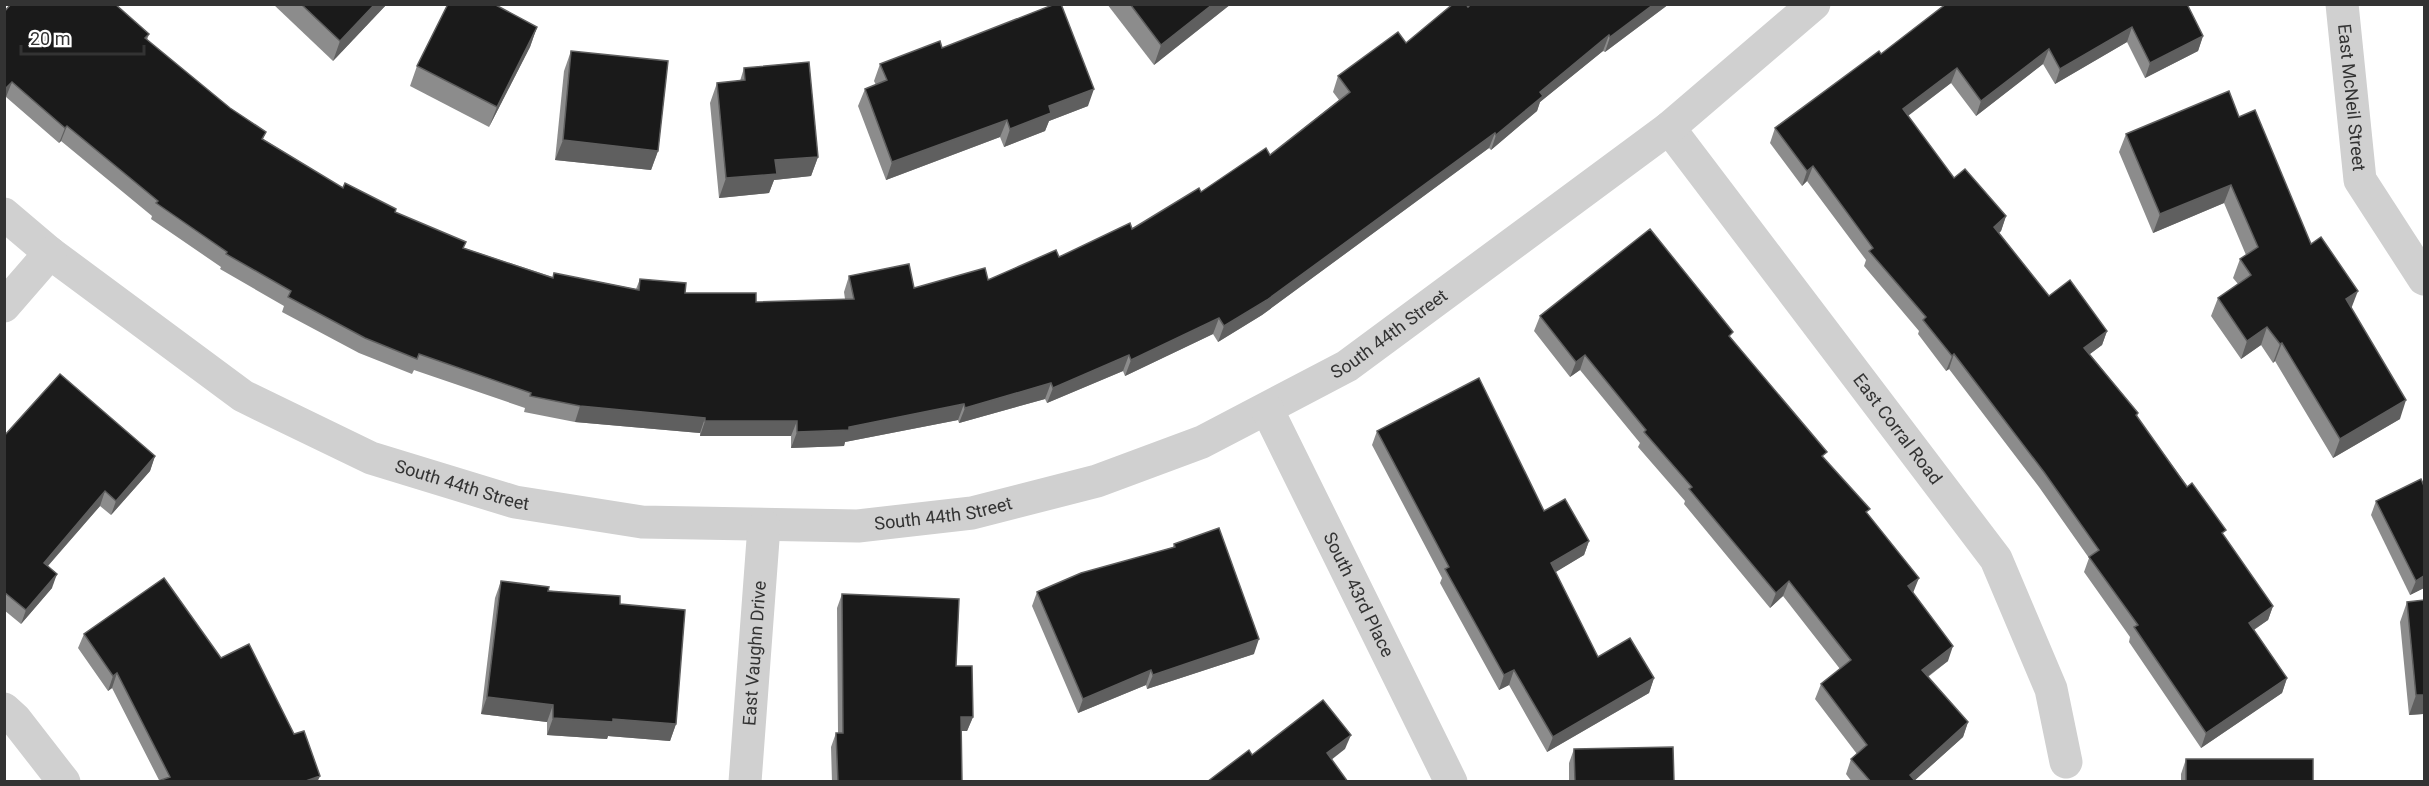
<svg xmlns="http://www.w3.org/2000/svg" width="2429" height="786" font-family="Roboto,sans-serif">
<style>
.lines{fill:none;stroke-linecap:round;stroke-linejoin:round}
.minor{stroke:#d0d0d0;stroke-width:33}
.wall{fill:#8c8c8c}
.shaded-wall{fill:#5f5f5f}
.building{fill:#1a1a1a;stroke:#5f5f5f;stroke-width:1.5}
.labels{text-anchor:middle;stroke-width:6;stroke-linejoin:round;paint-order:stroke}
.street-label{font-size:18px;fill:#333;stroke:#fff}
</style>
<rect width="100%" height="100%" fill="#fff"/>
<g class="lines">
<!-- minor -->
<g class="minor">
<path id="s1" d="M2342 4 2360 180 2424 279"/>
<path id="s2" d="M1669 128 1996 559 2051 689 2066 762"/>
<path id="s3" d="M4 214 50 253 243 396 371 458 515 502 642 522 858 526 972 513 1097 481 1202 442 1347 366 1669 128 1814 4"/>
<path d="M4 306 50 253"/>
<path id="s4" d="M1267 409 1451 782"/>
<path d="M4 709 15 719 64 782"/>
<path id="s5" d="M745 782 764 526"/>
</g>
</g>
<!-- wall -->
<g class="wall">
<path d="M273 4H387L333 61Z"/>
<path d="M1107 4H1231L1154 65Z"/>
<path d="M1669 4 1605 52 1603 51 1540 102 1537 111 1491 150 1489 148 1262 315 1218 342 1213 334 1125 376 1123 371 1047 403 1045 399 959 423 958 420 845 442 844 446 791 448V436H700V433L575 422 524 412 525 408 414 370 412 374 359 353 282 312 284 306 220 269 221 267 151 219 152 216 61 141 59 143 6 97 4 99V12L149 34 147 40 230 108 266 132 263 139 343 188 395 212 464 248 553 277 554 273 636 289 640 279 685 293 756 302 845 299 844 292 849 276 914 288 988 280 1059 257 1132 229 1270 155 1339 100 1333 92 1338 76 1406 43 1468 7Z"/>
<path d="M1946 4 2203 36 2198 51 2145 78 2127 42 2055 84 2043 64 1976 116 1951 83 1908 116 1954 178 2006 216 2001 231 1999 233 2049 296 2107 331 2102 345 2090 354 2138 413 2137 417 2224 536 2273 606 2268 620 2254 630 2287 678 2282 693 2201 748 2129 642 2130 637 2084 572 2089 558 2039 487 1949 369 1946 371 1918 334 1919 331 1864 266 1866 260 1807 181 1802 186 1770 143 1775 128 1881 54Z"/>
<path d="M537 27 530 47 489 127 410 86 417 66Z"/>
<path d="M942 48 1088 106 1049 121 1045 131 1004 147 1000 137 886 180 858 106 865 89 876 85 874 81 880 64Z"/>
<path d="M571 51 658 151 651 170 555 160 564 71Z"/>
<path d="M744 68 818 157 811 176 774 180 769 193 719 198 710 103 717 83 740 81Z"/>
<path d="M2239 117 2311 244 2352 309 2400 419 2333 458 2275 361 2273 363 2261 345 2241 359 2211 316 2218 298 2238 284 2233 278 2240 259 2246 255 2224 203 2153 233 2119 152 2126 134Z"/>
<path d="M1540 316 1731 338 1868 514 1913 593 1948 661 1928 677 1968 722 1963 737 1915 780 1916 782H1852L1846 774 1851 759 1857 754 1815 699 1821 684 1840 669 1783 596 1770 608 1684 504 1685 501 1638 447 1640 443 1580 370 1570 377 1534 331Z"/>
<path d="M1377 431 1544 511 1589 541 1584 555 1555 572 1598 657 1654 678 1649 693 1547 752 1509 685 1499 690 1440 583 1442 578 1372 445Z"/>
<path d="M4 436 155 456 150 471 111 515 100 506 48 566 52 588 21 624 4 610Z"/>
<path d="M2376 501 2424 588 2410 595 2371 515Z"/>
<path d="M1174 544 1254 654 1147 689 1146 685 1078 713 1032 606 1037 592 1173 547Z"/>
<path d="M501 581 620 604 676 724 670 741 608 736 607 739 547 735V722L481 714 495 598Z"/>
<path d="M842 594 956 666 973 717 967 731H961L962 782H832L831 747 836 733H838L837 608Z"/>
<path d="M2424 600V728L2423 714 2409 715 2400 622 2407 602Z"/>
<path d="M84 634 221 658 294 734 320 776 317 782H160L112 688 108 691 78 648Z"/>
<path d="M1574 749 1674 782H1569V763Z"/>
<path d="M2186 759 2313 782H2181V774Z"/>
</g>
<!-- shaded-wall -->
<g class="shaded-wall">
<path d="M375 4H387L333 61 340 41Z"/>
<path d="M1213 4H1231L1154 65 1161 45Z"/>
<path d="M1654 4H1669L1605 52 1610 37Z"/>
<path d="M537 27 530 47 489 127 497 107Z"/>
<path d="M2132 27 2127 42 2055 84 2060 69Z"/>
<path d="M1609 35 1603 51 1540 102 1537 111 1491 150 1496 135 1540 92Z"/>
<path d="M2203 36 2198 51 2145 78 2150 63Z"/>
<path d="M2049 49 2043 64 1976 116 1981 101Z"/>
<path d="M1957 68 1951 83 1897 124 1903 109Z"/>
<path d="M12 82 6 97 4 99V93L6 88Z"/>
<path d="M1094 89 1088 106 1049 121 1045 131 1004 147 1010 129 1049 106Z"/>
<path d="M1007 120 1000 137 886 180 892 162Z"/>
<path d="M67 126 61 141 59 143 65 128Z"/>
<path d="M1495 133 1489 148 1262 315 1218 342 1224 326Z"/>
<path d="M563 140 658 151 651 170 555 160Z"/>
<path d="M818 157 811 176 774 180 769 193 719 198 726 178 775 160Z"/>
<path d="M1813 166 1807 181 1802 186 1807 171Z"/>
<path d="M2231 185 2224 203 2153 233 2160 214Z"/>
<path d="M2006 216 2001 231 1989 242 1994 227Z"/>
<path d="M2358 291 2351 309 2346 299Z"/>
<path d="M1219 318 1213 334 1125 376 1131 360Z"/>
<path d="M2267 327 2261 345 2241 359 2247 341Z"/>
<path d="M2107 331 2102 345 2079 362 2084 348Z"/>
<path d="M2282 343 2275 361 2273 363 2280 344Z"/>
<path d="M1954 354 1949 369 1946 371 1952 356Z"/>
<path d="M1129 355 1123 371 1047 403 1053 388Z"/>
<path d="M1585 355 1580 370 1570 377 1576 362Z"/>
<path d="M1051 383 1045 399 959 423 965 408Z"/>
<path d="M2406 400 2400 419 2333 458 2340 439Z"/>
<path d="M964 404 958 420 845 442 844 446 791 448 797 432 849 427Z"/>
<path d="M580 406 705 418 700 433 575 422Z"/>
<path d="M705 421H797L791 436H700Z"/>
<path d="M155 456 150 471 111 515 116 501Z"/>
<path d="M105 491 100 506 38 577 44 563Z"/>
<path d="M1589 541 1584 555 1546 578 1551 563Z"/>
<path d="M57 574 52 588 21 624 26 610Z"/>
<path d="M2424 576V588L2410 595 2416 581Z"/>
<path d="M1919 578 1913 593 1908 586Z"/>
<path d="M1789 581 1783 596 1770 608 1776 593Z"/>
<path d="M2273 606 2268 620 2243 637 2249 623Z"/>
<path d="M1259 639 1254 654 1147 689 1153 675Z"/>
<path d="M1953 646 1948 661 1916 685 1922 670Z"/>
<path d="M1151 670 1146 685 1078 713 1083 699Z"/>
<path d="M1514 670 1509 685 1499 690 1504 675Z"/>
<path d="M117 673 112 688 108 691 113 676Z"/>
<path d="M1654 678 1649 693 1547 752 1553 737Z"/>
<path d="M2287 678 2282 693 2201 748 2206 733Z"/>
<path d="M2416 695H2424V710L2423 714 2409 715Z"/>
<path d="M487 697 553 705 547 722 481 714Z"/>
<path d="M961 717H973L967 731H956Z"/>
<path d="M553 718 613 719 676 724 670 741 608 736 607 739 547 735Z"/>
<path d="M1968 722 1963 737 1913 782 1910 775Z"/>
<path d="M1351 735 1345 749 1321 768 1327 753Z"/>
<path d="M320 776 317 782H303Z"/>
</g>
<!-- building -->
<g class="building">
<path d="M11 4H115L149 34 145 38 230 108 266 132 262 139 343 188 345 183 396 209 395 212 466 242 463 248 553 278 554 273 639 290 640 279 686 283 685 293H756V302L854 299 849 276 909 264 914 288 985 268 988 280 1056 250 1059 257 1130 223 1132 229 1199 188 1201 192 1266 148 1270 155 1350 92 1338 76 1398 32 1406 43 1453 4H1466L1468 7 1471 4H1654L1610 37 1609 35 1540 92 1543 96 1496 135 1495 133 1267 300 1224 326 1219 318 1131 360 1129 355 1053 388 1051 383 965 408 964 404 849 427V430L797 432V421H705V418L580 406 530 396 531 393 419 354 417 359 365 338 288 297 291 291 226 254 227 252 156 203 158 201 67 126 65 128 12 82 6 88 4 87V12Z"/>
<path d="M301 4H375L340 41Z"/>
<path d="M448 4H494L537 27 497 107 417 66Z"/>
<path d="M1055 4H1061L1094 89 1049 106 1051 113 1010 129 1007 120 892 162 865 89 887 80 880 64 940 41 942 48Z"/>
<path d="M1130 4H1213L1161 45Z"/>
<path d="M1946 4H2187L2203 36 2150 63 2132 27 2060 69 2049 49 1981 101 1957 68 1903 109 1954 178 1965 169 2006 216 1994 227 2049 296 2070 280 2107 331 2084 348 2138 413 2136 415 2187 487 2192 483 2226 530 2222 533 2273 606 2249 623 2287 678 2206 733 2134 627 2138 625 2089 557 2099 550 2044 472 1954 354 1952 356 1923 320 1926 317 1869 251 1873 248 1813 166 1807 171 1775 128 1879 51 1881 54Z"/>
<path d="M571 51 668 61 658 151 563 140Z"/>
<path d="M809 62 818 157 775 160 777 174 726 178 717 83 745 80 744 68Z"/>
<path d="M2229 91 2239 117 2255 110 2311 244 2321 237 2358 291 2346 299 2406 400 2340 439 2282 343 2280 344 2267 327 2247 341 2218 298 2251 275 2240 259 2258 247 2231 185 2160 214 2126 134Z"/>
<path d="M1650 229 1733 332 1729 336 1827 452 1822 456 1870 509 1866 512 1919 578 1908 586 1953 646 1922 670 1968 722 1910 775 1916 782H1871L1851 759 1867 745 1821 684 1851 660 1789 581 1776 593 1689 489 1692 487 1644 432 1646 430 1585 355 1576 362 1540 316Z"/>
<path d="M60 374 155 456 116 501 105 491 44 563 57 574 26 610 4 592V436Z"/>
<path d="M1479 378 1544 511 1565 499 1589 541 1551 563 1598 657 1630 638 1654 678 1553 737 1514 670 1504 675 1445 569 1449 567 1377 431Z"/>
<path d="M2421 479 2424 486V576L2416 581 2376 501Z"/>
<path d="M1219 528 1259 639 1153 675 1151 670 1083 699 1037 592 1081 573 1175 547 1174 544Z"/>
<path d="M164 578 221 658 249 644 294 734 304 731 320 776 303 782H161V780L170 777 117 673 113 676 84 634Z"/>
<path d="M501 581 549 587 548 591 620 596V604L685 610 676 724 613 719V722L553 718V705L487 697Z"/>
<path d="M842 594 959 599 956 666H972L973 717H961L962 782H838L836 733H843Z"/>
<path d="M2424 600V695H2416L2407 602Z"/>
<path d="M1323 700 1351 735 1327 753 1348 782H1207L1249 750 1252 755Z"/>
<path d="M1673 747 1674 782H1575L1574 749Z"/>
<rect x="2186" y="759" width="127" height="23"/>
</g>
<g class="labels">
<!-- street labels -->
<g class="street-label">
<text dy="6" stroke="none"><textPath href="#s1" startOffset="94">East McNeil Street</textPath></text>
<text dy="6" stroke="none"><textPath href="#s3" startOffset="1510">South 44th Street</textPath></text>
<text dy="6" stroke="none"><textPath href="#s2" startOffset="378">East Corral Road</textPath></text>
<text dy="6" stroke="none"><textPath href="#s3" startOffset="538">South 44th Street</textPath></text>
<text dy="6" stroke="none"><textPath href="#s3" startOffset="1024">South 44th Street</textPath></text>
<text dy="6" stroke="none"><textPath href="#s4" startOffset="207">South 43rd Place</textPath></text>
<text dy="6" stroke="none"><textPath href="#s5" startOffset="129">East Vaughn Drive</textPath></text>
</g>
</g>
<!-- border -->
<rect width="2429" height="786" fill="none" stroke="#333333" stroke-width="12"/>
<!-- scale -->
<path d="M21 45v9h123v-9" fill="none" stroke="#333333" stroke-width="3"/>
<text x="30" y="45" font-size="18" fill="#333333" stroke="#ffffff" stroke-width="4.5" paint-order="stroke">20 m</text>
</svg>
